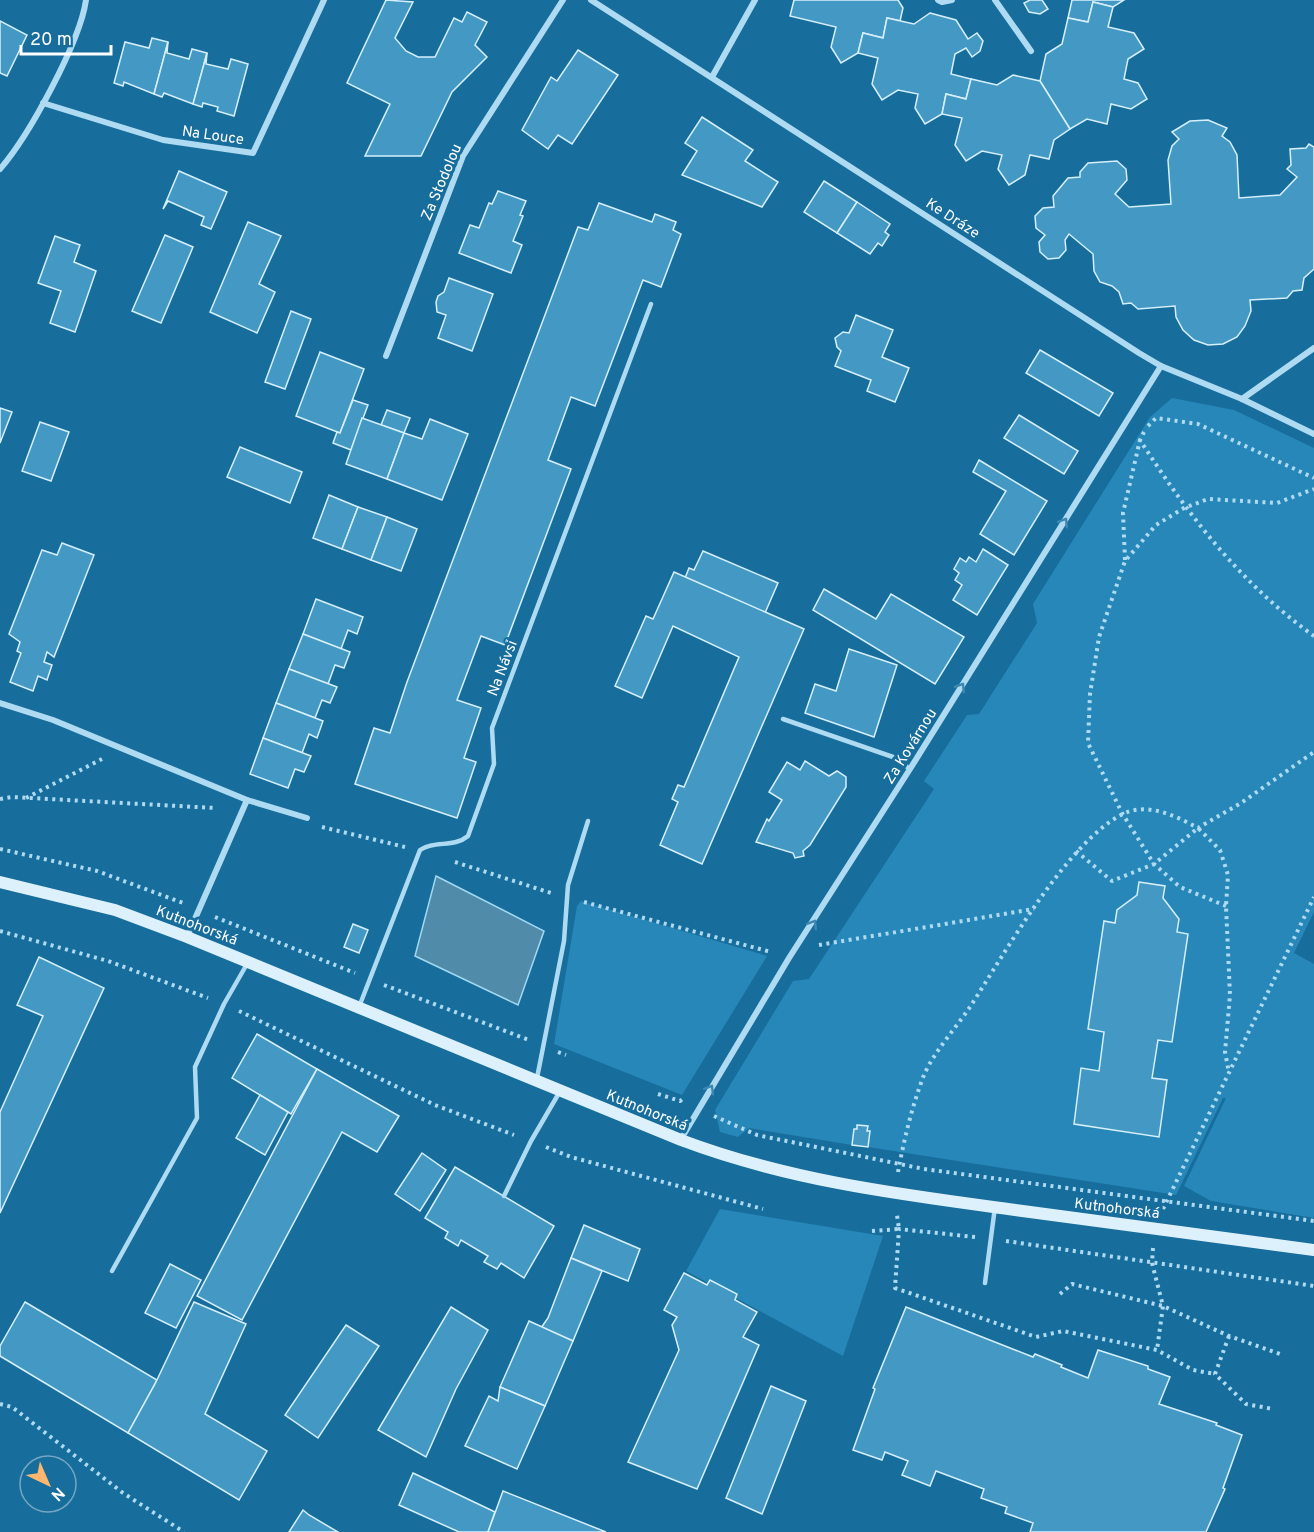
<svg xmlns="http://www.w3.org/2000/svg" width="1314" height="1532" font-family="Overpass,sans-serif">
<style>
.green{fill:#2787b8}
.water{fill:#518baa;stroke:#a1d9f4;stroke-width:1.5}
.building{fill:#4499c4;stroke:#d6effc;stroke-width:1.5}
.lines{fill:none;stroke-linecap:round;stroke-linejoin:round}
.path{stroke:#aedbf2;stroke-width:4;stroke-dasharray:3 4.5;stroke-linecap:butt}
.service{stroke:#aedbf2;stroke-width:4.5}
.minor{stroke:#aedbf2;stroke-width:6}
.secondary{stroke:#ddf1fc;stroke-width:12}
.oneway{stroke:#3d88b2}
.labels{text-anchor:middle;stroke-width:6;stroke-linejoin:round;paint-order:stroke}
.street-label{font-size:15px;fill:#fff;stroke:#176d9c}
</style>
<rect width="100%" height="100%" fill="#176d9c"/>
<!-- green -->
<g class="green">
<path d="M1172 398 1234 410 1314 448V912L1294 953 1314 964V1218L1211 1201 1184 1186 1226 1098H1223L1176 1195 868 1147 870 1131H867V1126L858 1125 857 1129H854L852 1145 749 1128 738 1137 720 1132 715 1110 793 981 809 979 934 789 924 781 967 715 979 714 1037 623 1033 604 1150 417Z"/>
<path d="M581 901 767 956 682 1095 554 1044 577 906Z"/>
<path d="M720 1209 883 1236 843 1356 686 1271Z"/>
</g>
<!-- water -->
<path class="water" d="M436 876 544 931 518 1005 415 956Z"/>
<!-- building -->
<g class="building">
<path d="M386 0 413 2 395 38 406 51 418 57H435L454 18 462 22 467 12 487 22 475 45 487 57 452 92 421 156H365L390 104 347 83Z"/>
<path d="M794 0H898L903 8 900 21 887 18 883 38 863 33 858 53 841 63 831 47 836 27 790 16Z"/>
<path d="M1030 0H1042L1048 9 1040 14 1029 12 1024 3Z"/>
<path d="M1072 0H1124L1113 7 1093 2 1088 22 1068 18Z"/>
<path d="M1093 2 1113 7 1108 27 1134 33 1144 49 1128 59 1124 79 1138 83 1147 99 1131 109 1111 104 1107 124 1087 119 1070 129 1040 81 1046 54 1062 44 1068 18 1088 22Z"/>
<path d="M930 13 956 20 968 39 977 33 983 41 980 51 972 57 966 48 955 54 951 74 971 79 966 99 946 94 942 114 925 124 915 108 918 94 898 90 882 100 872 84 878 58 858 53 863 33 883 38 887 18 914 24Z"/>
<path d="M0 21 27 35 7 76 0 73Z"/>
<path d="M152 38 168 42 154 94 124 82 123 86 114 83 125 42 149 48Z"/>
<path d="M168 42 167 53 189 59 192 49 207 53 193 104 164 93 162 97 154 94Z"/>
<path d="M578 50 618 75 572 144 558 135 548 149 522 130 551 77 557 81Z"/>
<path d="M207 53 206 64 228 69 231 59 248 64 234 116 217 111 218 107 203 103 202 107 193 104Z"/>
<path d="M1013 75 1040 81 1070 129 1054 140 1049 159 1030 155 1025 175 1009 185 998 169 1002 155 982 151 966 161 955 145 962 118 942 114 946 94 966 99 971 79 997 85Z"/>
<path d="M702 117 753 150 745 161 778 182 762 207 682 175 697 151 685 143Z"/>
<path d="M1208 120 1227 128 1222 136 1230 142 1237 155 1239 198 1280 195 1297 177 1287 169 1291 165 1290 149 1306 148 1309 144 1314 147V269L1304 278 1302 290 1293 291 1287 298 1250 300 1251 311 1245 326 1237 337 1223 344 1208 345 1194 340 1183 330 1176 317 1175 306 1138 309 1131 303 1123 304 1119 292 1112 286 1100 282 1094 271 1093 254 1069 234 1065 240 1066 250 1059 258 1048 259 1040 252 1039 242 1045 235 1036 228 1035 216 1043 208 1054 207 1053 196 1068 178 1080 177V172L1088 163 1117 161 1126 169 1127 180 1115 194 1129 207 1171 204 1168 160 1172 146 1179 139 1172 132 1190 121Z"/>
<path d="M179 171 227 192 211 229 201 225 204 217 168 201 163 209Z"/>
<path d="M824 181 857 202 837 233 804 212Z"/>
<path d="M498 191 526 201 520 215 523 216 513 241 522 245 511 273 459 253 470 225 479 228 489 203 492 204Z"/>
<path d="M857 202 890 224 885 232 889 235 882 246 878 243 870 254 837 233Z"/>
<path d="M599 203 652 222 655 214 676 222 673 230 681 234 661 287 643 280 595 406 571 397 548 460 571 469 505 645 481 636 457 700 481 708 464 758 476 762 457 818 355 784 374 728 390 733 407 682 578 227 588 230Z"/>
<path d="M248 222 281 236 259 284 275 292 257 333 210 312Z"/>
<path d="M165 235 193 247 161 323 132 311Z"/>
<path d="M55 236 80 245 74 262 96 271 75 332 50 323 61 291 38 283Z"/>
<path d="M449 278 493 294 472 351 438 338 446 315 437 312 436 302 438 296 444 292Z"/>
<path d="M291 311 311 319 285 389 265 382Z"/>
<path d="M856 315 893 330 882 357 909 368 895 402 867 391 871 380 835 366 841 351 837 347 835 338 843 332 849 333Z"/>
<path d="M1040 350 1113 393 1099 416 1026 373Z"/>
<path d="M320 352 364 369 340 433 296 416Z"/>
<path d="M353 400 368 405 351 450 333 443 337 432 340 433Z"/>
<path d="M0 408 12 412 0 443Z"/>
<path d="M387 410 410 418 404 433 381 425Z"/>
<path d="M1019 415 1078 451 1064 474 1004 438Z"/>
<path d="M362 418 404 433 387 479 346 464Z"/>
<path d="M430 419 468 434 442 500 387 479 404 433 422 439Z"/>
<path d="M40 422 69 432 51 481 22 471Z"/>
<path d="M240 447 302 472 290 503 227 477Z"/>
<path d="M979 460 1047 501 1014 555 980 534 1006 491 973 472Z"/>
<path d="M329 495 358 507 342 549 313 538Z"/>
<path d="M358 507 387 517 371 560 342 549Z"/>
<path d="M387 517 417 529 401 571 371 560Z"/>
<path d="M62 543 94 555 54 657 47 652 44 662 52 665 47 680 38 676 33 691 10 682 21 653 17 651 20 642 9 634 42 550 57 555Z"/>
<path d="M983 549 1008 565 977 615 953 600 962 585 955 580 959 573 954 569 960 558 966 562 969 557 976 562Z"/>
<path d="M703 551 778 583 765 613 685 578 689 568 694 570Z"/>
<path d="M674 572 804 629 702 864 660 845 678 802 672 799 678 785 684 787 739 657 673 626 642 698 615 686 646 616 653 619Z"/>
<path d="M824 589 876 619 891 594 964 637 935 684 813 610Z"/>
<path d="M316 599 363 617 357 634 348 630 341 649 303 634Z"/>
<path d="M303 634 350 652 344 668 335 665 328 684 289 669Z"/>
<path d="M849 649 897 665 874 737 805 713 815 684 836 691Z"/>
<path d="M289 669 337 687 330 703 322 700 315 718 276 703Z"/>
<path d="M276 703 323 721 317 738 309 734 302 753 263 738Z"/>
<path d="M263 738 311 756 304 772 295 769 288 788 250 774Z"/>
<path d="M805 761 829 776 837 771 846 777V787L810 845 803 851 804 856 795 858 793 853 756 842 767 819 769 821 782 800 769 792 787 762 800 770Z"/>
<path d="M1139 882 1165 886 1163 898 1179 919 1177 932 1188 934 1172 1042 1158 1040 1152 1078 1167 1080 1159 1137 1074 1124 1081 1068 1099 1071 1104 1032 1088 1029 1104 921 1115 923 1117 910 1137 895Z"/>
<path d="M353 924 368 930 359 953 344 947Z"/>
<path d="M39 957 104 988 0 1213V1112L43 1016 17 1005Z"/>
<path d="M257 1034 317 1069 291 1114 232 1078Z"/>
<path d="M317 1069 399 1116 377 1152 342 1132 242 1320 197 1296Z"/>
<path d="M260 1095 288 1112 265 1155 236 1138Z"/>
<path d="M857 1125 868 1126 867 1131H870L868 1147 852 1145 854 1129H857Z"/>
<path d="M422 1153 446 1170 420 1211 395 1194Z"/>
<path d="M455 1167 554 1226 524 1278 501 1263 497 1269 484 1262 488 1256 461 1240 458 1246 445 1238 448 1232 425 1218Z"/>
<path d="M584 1225 640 1249 628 1281 571 1258Z"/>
<path d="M571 1258 602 1271 573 1341 541 1328 548 1318Z"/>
<path d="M170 1264 201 1280 176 1328 145 1313Z"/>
<path d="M684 1273 707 1285 710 1280 737 1294 735 1300 757 1312 743 1337 759 1345 697 1489 628 1462 679 1350 672 1325 677 1317 664 1310Z"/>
<path d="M25 1302 157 1380 128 1433 0 1356V1346Z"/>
<path d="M194 1302 246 1324 205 1414 267 1451 239 1500 128 1433 155 1384Z"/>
<path d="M451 1307 488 1330 456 1389 426 1457 378 1430Z"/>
<path d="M906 1307 1033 1357 1035 1354 1062 1365 1061 1367 1088 1378 1098 1350 1148 1366V1369L1170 1377 1159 1404 1217 1423 1216 1425 1242 1435 1223 1488 1225 1489 1206 1532H1030L1033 1523 1005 1513 1007 1507 981 1498 984 1489 936 1471 930 1486 902 1475 908 1461 885 1452 882 1460 853 1450 875 1389 873 1388Z"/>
<path d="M529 1321 573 1341 545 1406 500 1387Z"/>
<path d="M346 1325 379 1346 318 1438 285 1415Z"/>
<path d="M771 1386 806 1401 762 1514 726 1498Z"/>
<path d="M500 1387 545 1406 517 1469 465 1446 489 1396 498 1401Z"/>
<path d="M413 1473 495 1512 488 1532H459L399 1505Z"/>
<path d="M503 1491 606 1532H488Z"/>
<path d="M303 1510 309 1515 338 1532H289Z"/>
</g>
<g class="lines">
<!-- path -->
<g class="path">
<path d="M1148 426 1156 418 1198 424 1314 478"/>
<path d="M1144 432 1140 440C1188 515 1241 584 1314 636"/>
<path d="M1125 560 1123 513 1140 440"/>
<path d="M26 798 102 759"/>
<path d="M0 799 12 797 215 808"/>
<path d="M322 827 405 847"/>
<path d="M0 849 97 871 183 903"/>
<path d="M1076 851 1112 881 1154 864 1198 828 1220 850 1228 875 1226 906 1230 995 1225 1052 1229 1073"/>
<path d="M455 862 551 893"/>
<path d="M584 902 771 952"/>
<path d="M1226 906 1180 887 1154 864 1122 813 1088 743 1090 694 1099 637 1125 561 1156 525 1184 508 1208 499 1277 503 1314 489"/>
<path d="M215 917 355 973"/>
<path d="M0 931 108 961 208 998"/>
<path d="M819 945 1034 909"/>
<path d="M384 985 529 1040"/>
<path d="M239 1011 435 1105 514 1135"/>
<path d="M558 1052 566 1055"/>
<path d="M658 1094 680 1101 683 1099"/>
<path d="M714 1116 757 1135 924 1169 1314 1221"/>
<path d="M546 1147 571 1157 763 1209"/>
<path d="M898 1172C904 1140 912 1106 924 1075 934 1052 955 1029 970 1007 1005 953 1066 844 1121 815 1146 801 1176 816 1198 828L1241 803 1314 752"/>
<path d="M1163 1209 1314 897"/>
<path d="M872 1231 899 1229 897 1215"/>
<path d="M975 1237 899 1229 895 1288 1036 1337 1063 1331 1157 1350 1193 1370 1215 1374"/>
<path d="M1006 1241 1314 1286"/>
<path d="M1153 1248 1152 1263 1163 1306 1157 1350"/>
<path d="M1060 1294 1072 1284 1163 1306 1229 1336 1280 1354"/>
<path d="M1229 1336 1215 1374 1246 1404 1273 1409"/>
<path d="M0 1404 12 1407 123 1493 184 1532"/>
</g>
<!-- service -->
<g class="service">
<path d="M783 719 893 757 910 769"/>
<path d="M359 1007 420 850C435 840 454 848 468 836L494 764 492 728 651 304"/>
<path d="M537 1078 564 941 568 885 588 821"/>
<path d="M504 1196 531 1141 559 1093"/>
<path d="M112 1271 197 1118 195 1067 224 1004 247 964"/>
<path d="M985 1283 995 1207"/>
</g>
<!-- minor -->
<g class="minor">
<path d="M591 0 1139 353 1161 366 1242 399 1314 434"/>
<path d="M938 0 942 2 952 0"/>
<path d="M995 0 1031 51"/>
<path d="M712 77 755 0"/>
<path d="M43 103 163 140 253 153 324 0"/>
<path d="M0 169C29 136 80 42 86 0"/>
<path d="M386 356 463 156 563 0"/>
<path d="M1242 399 1314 348"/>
<path d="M0 703 53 720 247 800 187 937"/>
<path d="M247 800 307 818"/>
<path d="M681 1139 789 958 910 769 1161 366"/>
</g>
<!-- secondary -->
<path class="secondary" d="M0 882 115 910 187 937 681 1140C787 1180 896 1194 1008 1209 1110 1223 1212 1236 1314 1250"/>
</g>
<!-- one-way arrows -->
<defs><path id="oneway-chevron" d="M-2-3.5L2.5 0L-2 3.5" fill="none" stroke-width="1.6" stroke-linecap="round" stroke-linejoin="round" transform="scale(1.5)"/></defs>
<g class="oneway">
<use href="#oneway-chevron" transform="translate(1064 522) rotate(-58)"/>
<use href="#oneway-chevron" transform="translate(961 687) rotate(-58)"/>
<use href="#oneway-chevron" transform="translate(813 924) rotate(-58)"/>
<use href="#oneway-chevron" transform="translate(710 1089) rotate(-59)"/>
</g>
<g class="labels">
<!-- street labels -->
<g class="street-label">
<text transform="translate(213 135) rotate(8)" y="5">Na Louce</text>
<text transform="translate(441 182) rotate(-67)" y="5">Za Stodolou</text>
<text transform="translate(953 218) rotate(33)" y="5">Ke Dráze</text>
<text transform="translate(502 668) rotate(-69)" y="5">Na Návsi</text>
<text transform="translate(910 746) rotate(-58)" y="5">Za Kovárnou</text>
<text transform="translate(197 925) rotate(21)" y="5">Kutnohorská</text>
<text transform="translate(647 1110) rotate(22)" y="5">Kutnohorská</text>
<text transform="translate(1117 1208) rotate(7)" y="5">Kutnohorská</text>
</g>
</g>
<!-- north arrow -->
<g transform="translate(48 1484) rotate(136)"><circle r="28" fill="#176d9c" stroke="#74a7c4" stroke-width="1.5"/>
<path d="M0-4.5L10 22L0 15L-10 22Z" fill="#ffb76f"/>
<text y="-9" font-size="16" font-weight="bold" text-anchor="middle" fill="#ffffff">N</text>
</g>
<!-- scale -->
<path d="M21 45v9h90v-9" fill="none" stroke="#ffffff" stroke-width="3"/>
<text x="30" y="45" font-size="18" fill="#ffffff" stroke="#176d9c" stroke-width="4.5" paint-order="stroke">20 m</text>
</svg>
